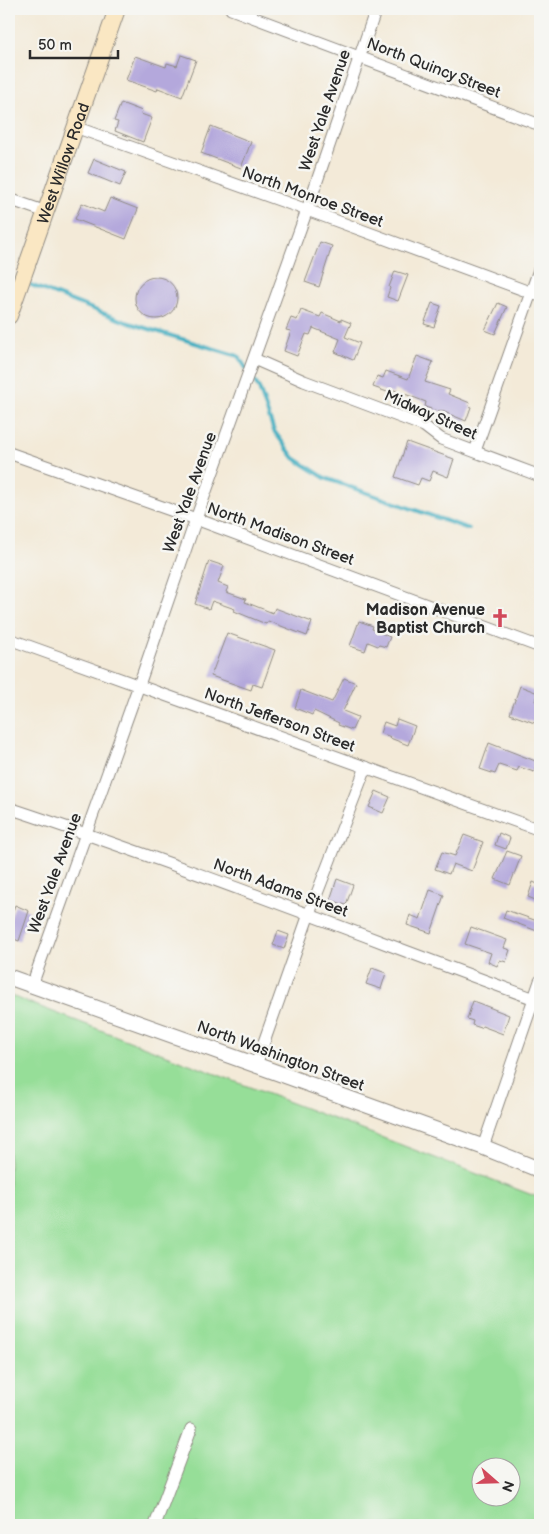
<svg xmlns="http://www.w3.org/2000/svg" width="549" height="1534" font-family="'Balsamiq Sans',sans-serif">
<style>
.green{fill:#96de98;stroke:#608462;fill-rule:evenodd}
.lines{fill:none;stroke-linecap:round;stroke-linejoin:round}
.stream{stroke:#41adc0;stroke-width:4}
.building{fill:#b4a8dc}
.minor-casing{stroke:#8f8a82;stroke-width:13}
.tertiary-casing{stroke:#8f8a82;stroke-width:17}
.secondary-casing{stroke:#8f8a82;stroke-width:18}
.minor{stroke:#fff;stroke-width:11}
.tertiary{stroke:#fff;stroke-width:15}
.secondary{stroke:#fae7c3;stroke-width:16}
.labels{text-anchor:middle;stroke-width:5;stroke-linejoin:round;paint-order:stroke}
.street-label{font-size:16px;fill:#2b2b2b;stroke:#f6f6f2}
.poi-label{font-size:16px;font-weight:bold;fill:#2b2b2b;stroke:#f6f6f2;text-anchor:end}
</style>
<rect width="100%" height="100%" fill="#f6f6f2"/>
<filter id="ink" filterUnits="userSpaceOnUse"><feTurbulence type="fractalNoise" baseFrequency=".02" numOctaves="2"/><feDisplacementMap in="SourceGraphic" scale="10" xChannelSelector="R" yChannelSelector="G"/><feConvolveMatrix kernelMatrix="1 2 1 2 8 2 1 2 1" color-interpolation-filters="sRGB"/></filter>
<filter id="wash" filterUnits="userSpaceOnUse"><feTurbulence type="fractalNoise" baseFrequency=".0096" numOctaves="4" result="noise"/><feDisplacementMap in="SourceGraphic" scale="20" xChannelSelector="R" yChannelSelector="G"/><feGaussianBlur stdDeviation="1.12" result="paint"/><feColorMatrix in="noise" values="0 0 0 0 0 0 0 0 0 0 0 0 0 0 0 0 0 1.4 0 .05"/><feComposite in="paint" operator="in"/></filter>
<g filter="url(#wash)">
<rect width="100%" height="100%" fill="#f3ead8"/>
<!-- green -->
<path class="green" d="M9 995 540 1198V1525H9ZM482 1466H512V1496H482Z"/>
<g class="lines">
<!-- stream -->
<g class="stream">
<path d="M9 278 11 279"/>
<path d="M31 285 126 322 238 356 259 388 274 431 294 458 325 478 469 529"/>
</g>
</g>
<g id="blocks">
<!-- building -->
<g class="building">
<path d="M181 55 196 60 182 97 158 88 157 91 126 80 135 56 166 67 167 63 177 66Z"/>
<path d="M121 103 142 111 141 114 152 118 143 142 115 131 118 122 114 121Z"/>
<path d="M211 126 251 142 241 168 201 153Z"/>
<path d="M94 159 126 172 120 186 88 173Z"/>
<path d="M110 198 138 209 126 239 75 219 82 203 104 212Z"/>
<path d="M320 242 332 246 319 287 305 282Z"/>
<path d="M395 271 408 275 398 301 387 297 390 288 389 287Z"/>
<circle cx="156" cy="298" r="21"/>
<path d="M432 303 441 306 434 327 424 324Z"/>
<path d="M498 303 507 307 495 334 485 330Z"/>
<path d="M301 310 320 317 322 313 341 321V319L351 323 345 337 360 343 353 360 335 352 340 339 313 328 310 335 306 334 297 356 284 351 291 331 286 330 291 318 297 320Z"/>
<path d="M417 356 433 362 425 382 450 390 448 394 470 403 469 406 471 407 466 421 442 411 441 412 425 407 426 402 394 390 393 394 373 387 377 376 383 378 386 371 408 379Z"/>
<path d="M407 442 454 459 448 477 433 471 429 481 421 478 418 485 395 477Z"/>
<path d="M209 561 224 566 218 583 228 587 226 592 246 599 245 602 273 613 275 608 312 622 307 636 268 621 266 624 234 611 235 609 212 601 209 609 195 604Z"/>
<path d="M359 621 373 626 372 629 390 637 386 647 379 645 378 646 368 642 365 651 350 646Z"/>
<path d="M227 633 275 650 262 687 253 684 251 690 211 676Z"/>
<path d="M344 678 356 683 343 711 358 717 352 730 338 725 339 723 314 711 312 715 295 708 301 690 332 702Z"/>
<path d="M520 686 538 693 535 701 540 703V725L510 714Z"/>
<path d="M397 719 415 726 408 745 390 738 391 737 380 733 384 722 395 726Z"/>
<path d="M489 743 538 762 534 772 519 767 517 771 499 765 495 774 480 769Z"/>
<path d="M376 791 390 797 383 813 369 807Z"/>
<path d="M499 833 510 838 506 849 495 845Z"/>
<path d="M464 835 483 842 472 871 453 864 449 874 435 869 442 852 455 856Z"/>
<path d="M507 851 521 856 510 885 495 879Z"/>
<path d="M337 879 353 885 346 905 330 900Z"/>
<path d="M533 882 540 885V902L528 897Z"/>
<path d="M430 890 444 895 431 933 407 925 410 915 420 919Z"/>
<path d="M15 905 29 911 19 941 9 937V922Z"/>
<path d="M506 910 540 922 537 931 503 918Z"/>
<path d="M471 927 507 940 504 948 510 950 506 962 500 960 497 966 488 962 491 953 465 944Z"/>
<path d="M278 931 289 935 284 949 273 945Z"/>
<path d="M372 968 386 973 381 989 366 984Z"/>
<path d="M473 1001 509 1015 503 1034 482 1026 481 1028 472 1025 473 1021 467 1019Z"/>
</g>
</g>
</g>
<g filter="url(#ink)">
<use href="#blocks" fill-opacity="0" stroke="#8f8a82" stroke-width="1"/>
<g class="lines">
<!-- minor casing -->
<g class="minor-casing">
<g id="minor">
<path d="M231 9 540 125"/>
<path d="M75 127 307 210 540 296"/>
<path d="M9 199 46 212"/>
<path d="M254 359 304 381 424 426 441 439 540 476"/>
<path d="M475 451 540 267"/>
<path d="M9 453 196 519 540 647"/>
<path d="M9 639 540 830"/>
<path d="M9 808C188 867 363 936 540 1001"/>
<path d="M32 985 139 685 196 519 307 210 376 9"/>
<path d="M256 1065 309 914 366 767"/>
<path d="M483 1147 540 981"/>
<path d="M155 1525 191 1429"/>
</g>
</g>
<!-- tertiary casing -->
<g class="tertiary-casing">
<path id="tertiary" d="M9 977 256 1065 483 1147 540 1170"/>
</g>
<!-- secondary casing -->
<g class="secondary-casing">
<g id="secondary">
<path id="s1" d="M9 316 117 9"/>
</g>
</g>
<!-- minor -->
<use href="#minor" class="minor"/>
<!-- tertiary -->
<use href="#tertiary" class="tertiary"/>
<!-- secondary -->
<use href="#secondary" class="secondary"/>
</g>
</g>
<!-- icons -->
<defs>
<g id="church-bare" transform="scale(1.5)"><path d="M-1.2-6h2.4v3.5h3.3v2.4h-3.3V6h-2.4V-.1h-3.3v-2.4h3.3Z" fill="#d1495b" stroke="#f6f6f2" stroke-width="2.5" paint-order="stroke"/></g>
</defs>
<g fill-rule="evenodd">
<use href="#church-bare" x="500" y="618"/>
</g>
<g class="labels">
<!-- street labels -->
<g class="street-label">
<text transform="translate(434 67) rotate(21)" y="6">North Quincy Street</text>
<text transform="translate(324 110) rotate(-71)" y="6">West Yale Avenue</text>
<text dy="6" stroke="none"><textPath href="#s1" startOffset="162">West Willow Road</textPath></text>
<text transform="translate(313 196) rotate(20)" y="6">North Monroe Street</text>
<text transform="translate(431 414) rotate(24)" y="6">Midway Street</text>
<text transform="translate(189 492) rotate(-70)" y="6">West Yale Avenue</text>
<text transform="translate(281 533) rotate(20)" y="6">North Madison Street</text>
<text transform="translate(280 719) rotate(20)" y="6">North Jefferson Street</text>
<text transform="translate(54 873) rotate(-70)" y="6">West Yale Avenue</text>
<text transform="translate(281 887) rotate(20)" y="6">North Adams Street</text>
<text transform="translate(281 1055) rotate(20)" y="6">North Washington Street</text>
</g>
<!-- poi labels -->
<g class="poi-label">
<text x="485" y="615">Madison Avenue<tspan x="485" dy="18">Baptist Church</tspan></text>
</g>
</g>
<!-- margin -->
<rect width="549" height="1534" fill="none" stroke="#f6f6f2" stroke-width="30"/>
<!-- north arrow -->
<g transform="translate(496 1482) rotate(110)"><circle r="24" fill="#f6f6f2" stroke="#a5a5a2"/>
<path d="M0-4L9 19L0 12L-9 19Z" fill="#d1495b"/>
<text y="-8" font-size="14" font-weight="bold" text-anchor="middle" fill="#2b2b2b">N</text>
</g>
<!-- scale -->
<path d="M30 50v8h88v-8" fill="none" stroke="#2b2b2b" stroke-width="2.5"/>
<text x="38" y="50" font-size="15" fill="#2b2b2b" stroke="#f6f6f2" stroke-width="4" paint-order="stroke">50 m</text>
</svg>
